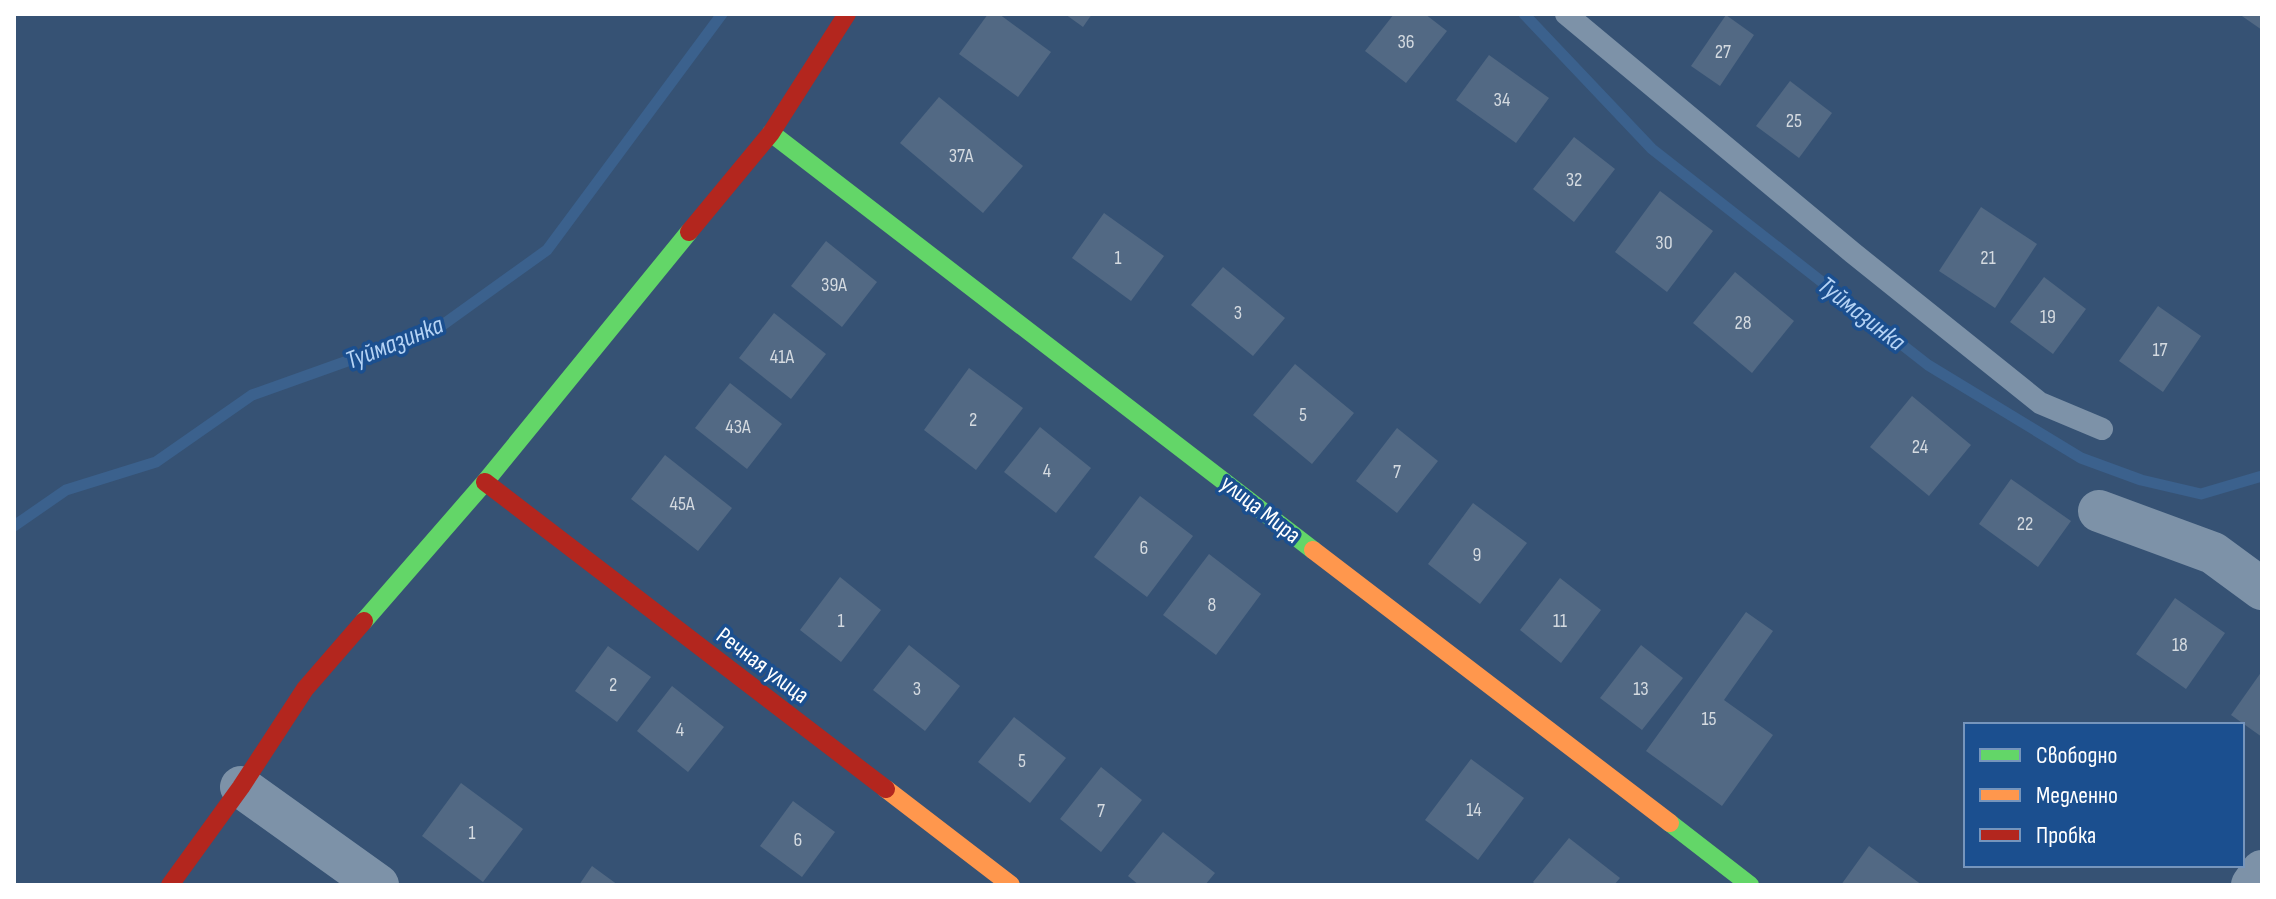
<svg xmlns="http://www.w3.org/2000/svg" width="2276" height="899" font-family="'Sofia Sans Condensed',sans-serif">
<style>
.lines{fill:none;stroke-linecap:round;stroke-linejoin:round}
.stream{stroke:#3b618d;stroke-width:11}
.building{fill:#526984}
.lane{stroke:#7d92a8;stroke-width:22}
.street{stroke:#7d92a8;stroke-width:42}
.fast{stroke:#63d668;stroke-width:18}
.slow{stroke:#ff974d;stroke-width:18}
.jam{stroke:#b3261e;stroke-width:18}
.labels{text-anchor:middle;stroke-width:7;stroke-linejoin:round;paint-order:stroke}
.number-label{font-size:20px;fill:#d4dae0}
.street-label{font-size:24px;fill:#fff;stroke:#1b4f8f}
.water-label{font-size:26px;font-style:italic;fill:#b5d3f5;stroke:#1b4f8f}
</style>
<rect width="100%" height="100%" fill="#365274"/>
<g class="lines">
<!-- stream -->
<g class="stream">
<path d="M1524 14 1652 149 1928 365 2081 458 2141 480 2201 494 2262 476"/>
<path d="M14 526 66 490 156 462 252 395 437 329 547 250 722 14"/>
</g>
</g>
<!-- building -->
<g class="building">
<path d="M988 14H999L1051 52 1018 97 959 54Z"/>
<path d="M1065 14H1092L1083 27Z"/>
<path d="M1394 14H1425L1447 31 1406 83 1365 51Z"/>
<path d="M2239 14H2262V30Z"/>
<path d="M1726 15 1754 35 1720 86 1691 66Z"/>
<path d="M1489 55 1549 98 1516 143 1456 100Z"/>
<path d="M1790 81 1832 113 1799 158 1756 126Z"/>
<path d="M939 97 1023 166 983 213 900 143Z"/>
<path d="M1574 137 1615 169 1574 222 1533 189Z"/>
<path d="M1660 191 1713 231 1667 292 1615 252Z"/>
<path d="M1981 207 2037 244 1995 308 1939 271Z"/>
<path d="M1104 213 1164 256 1131 301 1072 258Z"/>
<path d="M826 241 877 282 842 327 791 286Z"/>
<path d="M1223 267 1285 318 1253 356 1191 305Z"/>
<path d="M1735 272 1794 321 1752 373 1693 323Z"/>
<path d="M2044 277 2086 309 2053 354 2010 322Z"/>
<path d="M2158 306 2201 336 2163 392 2119 361Z"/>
<path d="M774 313 826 354 791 399 739 358Z"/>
<path d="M1295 364 1354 413 1312 464 1253 415Z"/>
<path d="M969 368 1023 408 976 470 924 430Z"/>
<path d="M730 383 782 424 747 469 695 428Z"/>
<path d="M1912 396 1971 445 1929 496 1870 447Z"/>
<path d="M1040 427 1091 468 1056 513 1004 472Z"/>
<path d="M1397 428 1438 461 1397 513 1356 481Z"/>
<path d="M665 455 732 508 698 551 631 499Z"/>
<path d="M2011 479 2071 521 2038 567 1979 524Z"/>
<path d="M1140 496 1193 536 1147 597 1094 557Z"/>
<path d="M1473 503 1527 543 1480 604 1428 564Z"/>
<path d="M1209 554 1261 594 1216 655 1163 615Z"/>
<path d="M840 577 881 610 841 662 800 630Z"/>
<path d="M1560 578 1601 610 1561 663 1520 630Z"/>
<path d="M2175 598 2225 633 2186 689 2136 654Z"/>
<path d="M1746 612 1773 631 1724 700 1773 735 1722 806 1646 751Z"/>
<path d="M909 645 960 686 925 731 873 690Z"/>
<path d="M1641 645 1683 678 1642 730 1600 698Z"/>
<path d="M608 646 651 677 617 722 575 691Z"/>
<path d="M2262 671V737L2231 715Z"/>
<path d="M672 686 724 727 688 772 637 731Z"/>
<path d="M1014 717 1066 758 1030 803 978 762Z"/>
<path d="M1471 759 1524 798 1478 860 1425 820Z"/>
<path d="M1101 767 1142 800 1101 852 1060 819Z"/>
<path d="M461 783 523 829 483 882 422 836Z"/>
<path d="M793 801 835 832 802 877 760 846Z"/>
<path d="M1163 832 1215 873 1205 885H1139L1128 876Z"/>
<path d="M1569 838 1620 878 1614 885H1536L1533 882Z"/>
<path d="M1869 846 1922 885H1841Z"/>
<path d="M592 866 618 885H579Z"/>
</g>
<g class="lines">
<!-- lane -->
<path class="lane" d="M1566 14 1853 253 2040 403 2102 429"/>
<!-- street -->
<g class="street">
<path d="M2099 511 2213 553 2262 589"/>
<path d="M241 787 378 885"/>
<path d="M2252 885 2262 871"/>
</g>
<!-- fast -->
<g class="fast">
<path d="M771 133 1313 550"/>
<path d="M364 621 485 482 689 232"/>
<path d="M1670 823 1750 885"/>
</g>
<!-- slow -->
<g class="slow">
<path d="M1313 550 1670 823"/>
<path d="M886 789 1011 885"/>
</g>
<!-- jam -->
<g class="jam">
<path d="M689 232 771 133 847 14"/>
<path d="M485 482 886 789"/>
<path d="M170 885 241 787 305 689 364 621"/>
</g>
</g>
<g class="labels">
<!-- number labels -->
<g class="number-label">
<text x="1406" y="48">36</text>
<text x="1723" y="58">27</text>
<text x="1502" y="106">34</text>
<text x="1794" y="127">25</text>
<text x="961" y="162">37А</text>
<text x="1574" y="186">32</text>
<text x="1664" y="249">30</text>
<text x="1118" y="264">1</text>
<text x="1988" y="264">21</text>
<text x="834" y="291">39А</text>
<text x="1238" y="319">3</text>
<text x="2048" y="323">19</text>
<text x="1743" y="329">28</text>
<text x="2160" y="356">17</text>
<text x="782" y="363">41А</text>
<text x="1303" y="421">5</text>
<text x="973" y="426">2</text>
<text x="738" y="433">43А</text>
<text x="1920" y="453">24</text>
<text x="1047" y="477">4</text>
<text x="1397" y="478">7</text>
<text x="682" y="510">45А</text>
<text x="2025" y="530">22</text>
<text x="1144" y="554">6</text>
<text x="1477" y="561">9</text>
<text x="1212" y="611">8</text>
<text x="841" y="627">1</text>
<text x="1560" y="627">11</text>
<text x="2180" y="651">18</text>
<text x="613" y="691">2</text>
<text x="917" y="695">3</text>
<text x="1641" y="695">13</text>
<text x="1709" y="725">15</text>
<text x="680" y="736">4</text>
<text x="1022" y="767">5</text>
<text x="1474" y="816">14</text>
<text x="1101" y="817">7</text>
<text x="472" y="839">1</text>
<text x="798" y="846">6</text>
</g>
<!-- street labels -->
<g class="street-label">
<text transform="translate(1261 509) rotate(38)" y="8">улица Мира</text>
<text transform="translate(763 665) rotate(37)" y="8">Речная улица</text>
</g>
<!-- water labels -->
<g class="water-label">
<text transform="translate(1862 313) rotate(38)" y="9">Туймазинка</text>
<text transform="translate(394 342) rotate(-22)" y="9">Туймазинка</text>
</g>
</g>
<!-- border -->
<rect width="2276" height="899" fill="none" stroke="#ffffff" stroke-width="32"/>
<!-- legend -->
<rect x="1964" y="723" width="280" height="144" fill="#1b4f8f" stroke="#7695bc" stroke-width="2"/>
<rect x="1980" y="749" width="40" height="12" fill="#63d668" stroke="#7695bc" stroke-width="2"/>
<text x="2036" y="763" font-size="24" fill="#ffffff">Свободно</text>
<rect x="1980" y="789" width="40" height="12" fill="#ff974d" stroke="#7695bc" stroke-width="2"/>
<text x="2036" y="803" font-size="24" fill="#ffffff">Медленно</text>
<rect x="1980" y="829" width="40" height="12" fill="#b3261e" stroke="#7695bc" stroke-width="2"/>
<text x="2036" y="843" font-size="24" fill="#ffffff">Пробка</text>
</svg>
